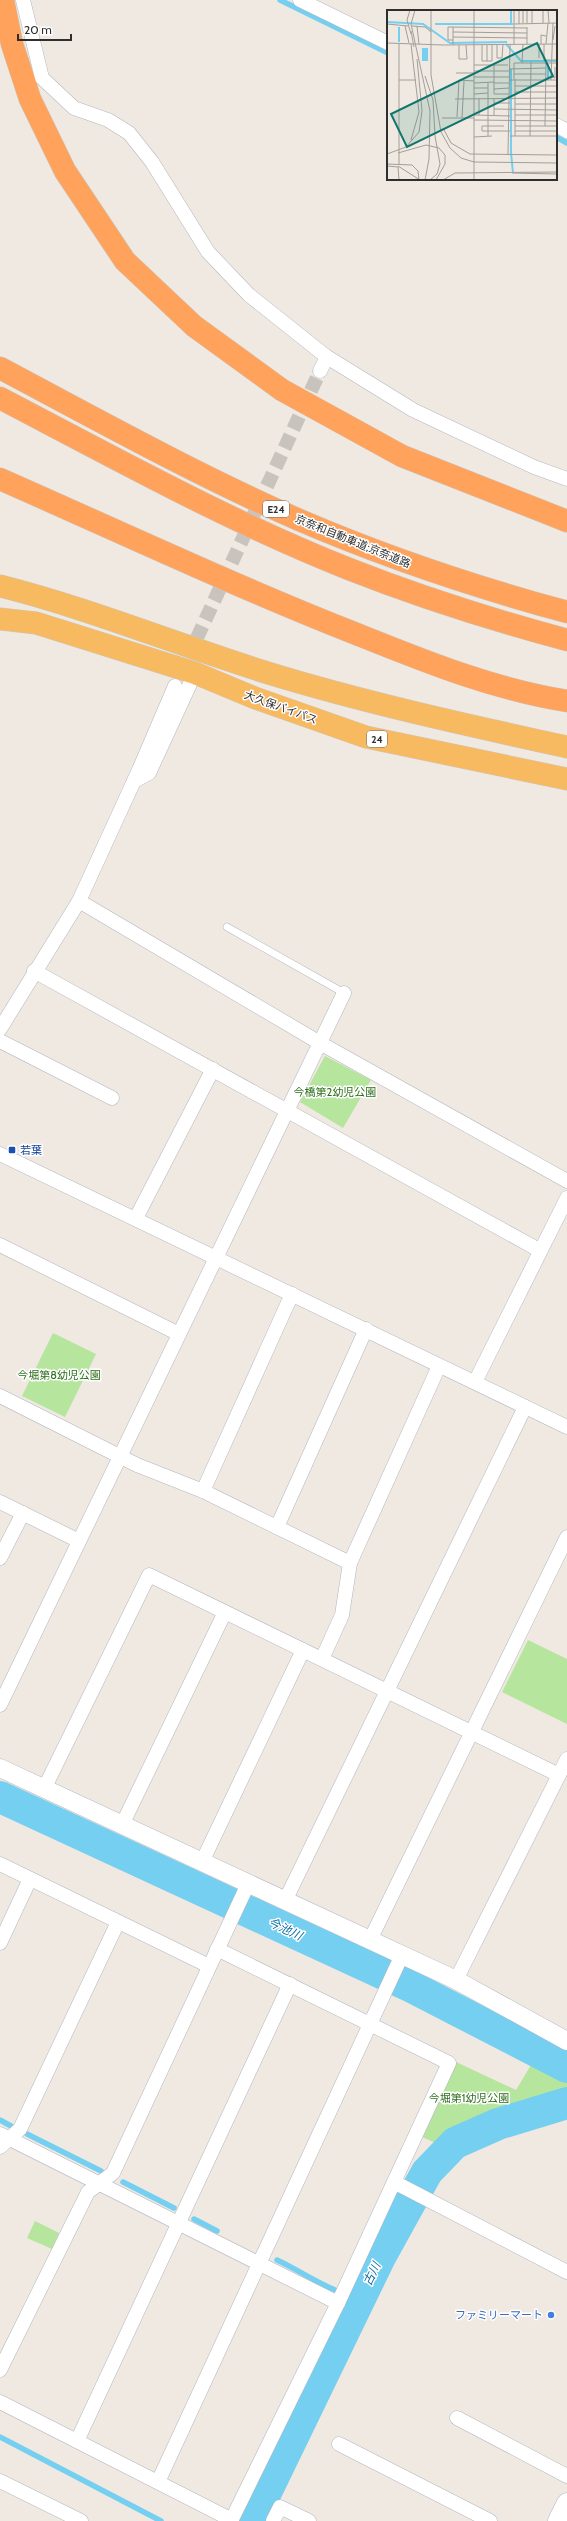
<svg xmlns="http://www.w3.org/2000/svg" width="567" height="2521" font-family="Cabin,'Noto Sans JP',sans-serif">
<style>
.green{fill:#b6e59e}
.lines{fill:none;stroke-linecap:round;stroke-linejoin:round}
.stream{stroke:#75cff0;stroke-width:5.5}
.river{stroke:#75cff0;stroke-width:32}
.minor-tunnel{stroke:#c8c4bd;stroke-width:14;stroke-dasharray:14 7;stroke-linecap:butt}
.service-casing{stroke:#b4b7c1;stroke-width:8}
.minor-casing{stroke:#b4b7c1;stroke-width:15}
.tertiary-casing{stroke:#b4b7c1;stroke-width:19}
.secondary-casing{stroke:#b4b7c1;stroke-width:21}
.trunk-casing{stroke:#c9c9c9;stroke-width:23}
.motorway-casing{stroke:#c9c9c9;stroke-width:23}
.service{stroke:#fff;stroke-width:7}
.minor{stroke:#fff;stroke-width:14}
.tertiary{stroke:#fff;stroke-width:18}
.secondary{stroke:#fff;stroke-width:20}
.trunk{stroke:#f8ba60;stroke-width:22}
.motorway{stroke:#ffa35c;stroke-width:22}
.transit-dot{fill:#1a4fb4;stroke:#fff;stroke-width:1.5}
.shop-dot{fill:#3f7fe0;stroke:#fff;stroke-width:1.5}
.labels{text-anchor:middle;stroke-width:3;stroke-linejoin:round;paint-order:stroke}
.shield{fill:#fff;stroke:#6d6d6d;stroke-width:1}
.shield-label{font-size:10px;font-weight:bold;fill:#2e2e2e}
.street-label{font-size:11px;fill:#2e2e2e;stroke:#fff}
.park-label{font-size:11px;fill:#2c6e1b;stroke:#fff}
.transit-label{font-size:11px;fill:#164399;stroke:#fff;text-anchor:start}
.shop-label{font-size:11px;fill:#366cbe;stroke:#fff;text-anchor:end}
.water-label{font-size:12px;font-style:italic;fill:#0d6fa3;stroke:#fff}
.inset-river{fill:none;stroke:#75cff0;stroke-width:2}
.inset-road{fill:none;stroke:#a29e99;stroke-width:1}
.view{fill:#0f766e;fill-opacity:0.15;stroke:#0f766e;stroke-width:2}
.inset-edge{fill:none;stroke:#2e2e2e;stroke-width:2}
</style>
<rect width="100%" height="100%" fill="#efe9e1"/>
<!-- green -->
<g class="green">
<path d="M325 1056 371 1080 343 1128 300 1102Z"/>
<path d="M53 1333 96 1354 65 1417 22 1396Z"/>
<path d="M528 1640 567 1659V1724L502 1692Z"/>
<path d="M456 2062 516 2090 531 2065 567 2081V2090L559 2095 463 2131 440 2145 420 2136Z"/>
<path d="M35 2221 59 2233 52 2249 27 2238Z"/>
</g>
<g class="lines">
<!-- stream -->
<g class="stream">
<path d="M280 0 388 53"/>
<path d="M556 137 567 143"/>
<path d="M0 2120 11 2126"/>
<path d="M27 2134 101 2171"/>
<path d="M123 2182 174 2208"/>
<path d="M194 2219 217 2231"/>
<path d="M277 2260C298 2270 314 2281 335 2290"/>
<path d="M0 2437 161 2521"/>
</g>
<!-- river -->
<g class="river">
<path d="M0 1797 412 1987 567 2067"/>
<path d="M252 2521 380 2257 427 2172 455 2143 498 2124 567 2103"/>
</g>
<!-- minor-tunnel -->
<path class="minor-tunnel" d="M179 677 320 371"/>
<!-- service casing -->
<g class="service-casing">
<path id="service" d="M227 927 344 993"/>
</g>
<!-- minor casing -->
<g class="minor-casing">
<g id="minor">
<path d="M23 0 42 78 74 108 108 120 129 133 152 162 208 252 249 295 327 357 413 410 534 467 567 479"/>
<path d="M300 0 388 43"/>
<path d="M556 125 567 131"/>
<path d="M320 371 327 357"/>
<path d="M134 781 149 773 195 673"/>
<path d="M79 901 320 1043 567 1181"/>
<path d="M34 971 539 1250"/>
<path d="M0 1029 79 901 139 770 175 686"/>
<path d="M0 1041 112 1098"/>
<path d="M0 1154 567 1427"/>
<path d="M136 1218 213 1069"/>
<path d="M0 1245 179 1334"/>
<path d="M475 1382 567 1198"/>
<path d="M0 1396 137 1465 203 1491 350 1563"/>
<path d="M203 1491 292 1294"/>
<path d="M0 1502 79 1541"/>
<path d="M277 1527 366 1329"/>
<path d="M0 1558 23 1513"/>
<path d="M322 1659 342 1615 350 1563 439 1366"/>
<path d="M0 1705 344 993"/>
<path d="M44 1789 149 1575 559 1775"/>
<path d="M122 1825 225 1612"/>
<path d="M202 1862 303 1650"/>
<path d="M0 1864 209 1966"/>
<path d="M285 1901 525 1407"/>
<path d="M370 1940 567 1537"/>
<path d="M0 1943 30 1879"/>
<path d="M217 1949 449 2063 338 2303 231 2521"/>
<path d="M456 1980 567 1759"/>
<path d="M0 2134 338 2303"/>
<path d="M0 2147 20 2129 118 1922"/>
<path d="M394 2182 567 2272"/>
<path d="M0 2370 88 2192 113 2173 248 1884"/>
<path d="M0 2402 232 2520"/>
<path d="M457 2418 567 2476"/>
<path d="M77 2441 290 1984"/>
<path d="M339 2444 490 2521"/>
<path d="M0 2481 81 2521"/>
<path d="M158 2482 402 1955"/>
<path d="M273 2521 280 2507 309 2521"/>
</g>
</g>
<!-- tertiary casing -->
<g class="tertiary-casing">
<path id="tertiary" d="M0 1768 456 1980 567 2041"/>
</g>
<!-- secondary casing -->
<g class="secondary-casing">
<path id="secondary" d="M558 2521 567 2503"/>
</g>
<!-- trunk casing -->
<g class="trunk-casing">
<g id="trunk">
<path d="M0 586C91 609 178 645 268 673 366 703 467 725 567 747"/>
<path d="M0 619 36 623 195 673 255 698 366 737 567 779"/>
</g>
</g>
<!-- motorway casing -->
<g class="motorway-casing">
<g id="motorway">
<path d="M3 0 12 44 30 99 65 171 125 261 194 326 282 390 402 456 567 521"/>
<path d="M0 368C98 420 195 474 297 519 385 557 475 587 567 612"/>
<path d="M0 398C115 458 228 521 349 569 420 597 493 620 567 640"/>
<path d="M0 479C118 531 235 586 354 633 424 661 492 689 567 701"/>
</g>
</g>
<!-- service -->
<use href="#service" class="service"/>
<!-- minor -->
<use href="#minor" class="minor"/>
<!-- tertiary -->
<use href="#tertiary" class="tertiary"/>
<!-- secondary -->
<use href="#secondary" class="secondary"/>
<!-- trunk -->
<use href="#trunk" class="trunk"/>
<!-- motorway -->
<use href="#motorway" class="motorway"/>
</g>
<!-- markers -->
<rect class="transit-dot" x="8" y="1146" width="8" height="8" rx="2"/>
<circle class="shop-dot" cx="551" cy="2315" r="4"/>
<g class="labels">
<!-- shield labels -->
<g class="shield">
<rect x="263" y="501" width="26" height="16" rx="3"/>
<rect x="367" y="731" width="20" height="16" rx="3"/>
</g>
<g class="shield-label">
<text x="276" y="513">E24</text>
<text x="377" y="743">24</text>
</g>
<!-- street labels -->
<g class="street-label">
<text transform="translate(353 541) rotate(22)" y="4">京奈和自動車道;京奈道路</text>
<text transform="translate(281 707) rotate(20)" y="4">大久保バイパス</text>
</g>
<!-- park labels -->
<g class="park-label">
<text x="335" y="1096">今橋第2幼児公園</text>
<text x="59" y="1379">今堀第8幼児公園</text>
<text x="469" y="2102">今堀第1幼児公園</text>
</g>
<!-- transit labels -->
<g class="transit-label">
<text x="20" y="1154">若葉</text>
</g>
<!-- shop labels -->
<g class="shop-label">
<text x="543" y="2319">ファミリーマート</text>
</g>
<!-- water labels -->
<g class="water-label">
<text transform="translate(285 1929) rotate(25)" y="4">今池川</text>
<text transform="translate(372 2274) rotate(-64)" y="4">古川</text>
</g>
</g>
<!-- overview -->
<g transform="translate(387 10)">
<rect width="170" height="170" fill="#efe9e1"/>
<path d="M35 38H41V51H35Z" fill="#75cff0"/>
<path class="inset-river" d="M0 12 36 14 63 33 120 32M124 13V0M48 14H126M12 32V17M119 34 134 51H170M124 59V143L126 163M161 69V54"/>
<path class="inset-road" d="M23 0 20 10 24 24M28 0 24 14 43 101 42 149 38 170M44 0V65L54 122 63 138 74 148 87 152 170 153M161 0 162 13M136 13V0M140 13V0M145 13V0M156 13V0M0 14 21 16M127 14 170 13M132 14V0M18 16 22 33M25 16 38 17 44 22M30 16 32 34M24 21 27 37M66 22 140 23M66 27 140 28M66 30H61V17L140 18M166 30 168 16M0 33 56 35 170 34M24 34 32 102 24 130M127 34V0M140 34V17M154 34V25L159 26M157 34V50H170M159 34 161 13M66 35V17M72 35V49H80L79 35M95 35V51H105V34M110 35V48H115L116 34M152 48V35M100 51V35M135 53 136 34M87 55H121M107 55V84H122M122 59 159 58M87 61H122M69 63H87M127 64H159M38 66 46 90 48 126 53 154 50 164 43 170M87 67H122M164 67 168 68V57M127 69V53H170M12 70H29M122 70H170M164 70 166 13M87 73 107 72M107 73H122M128 76H170M87 78H101M107 79 122 78M128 82H170M87 84 101 83M68 89 170 88M107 93H123M128 94H170M107 99 170 100M87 105 123 106M92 105V89M107 105V89M128 105H170M70 107 72 70 87 71M55 108H87M75 108 77 71M87 110 170 111M117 116H95V121H123M128 116H170M158 116 159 53M56 118 64 133 83 144 170 145M128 121H170M101 126V73M123 126H170M128 126V69M143 126 144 52M87 127 105 126M11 143 39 135 52 138 58 145V154L49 170M0 144 19 137 32 122 35 101 30 49M121 144 123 35M87 145V0M0 154 25 155 31 161 32 170M12 154V34M0 156 11 157 12 170M11 156 33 170M125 163 170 164M56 170 68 163 170 162M87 170V145"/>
<path class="view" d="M150 33 166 66 20 137 4 104Z"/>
<rect width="170" height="170" class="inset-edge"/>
</g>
<!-- scale -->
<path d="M18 34v6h53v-6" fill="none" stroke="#2e2e2e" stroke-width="2"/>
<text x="24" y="34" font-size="12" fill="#2e2e2e" stroke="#ffffff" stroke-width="3" paint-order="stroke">20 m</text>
</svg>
